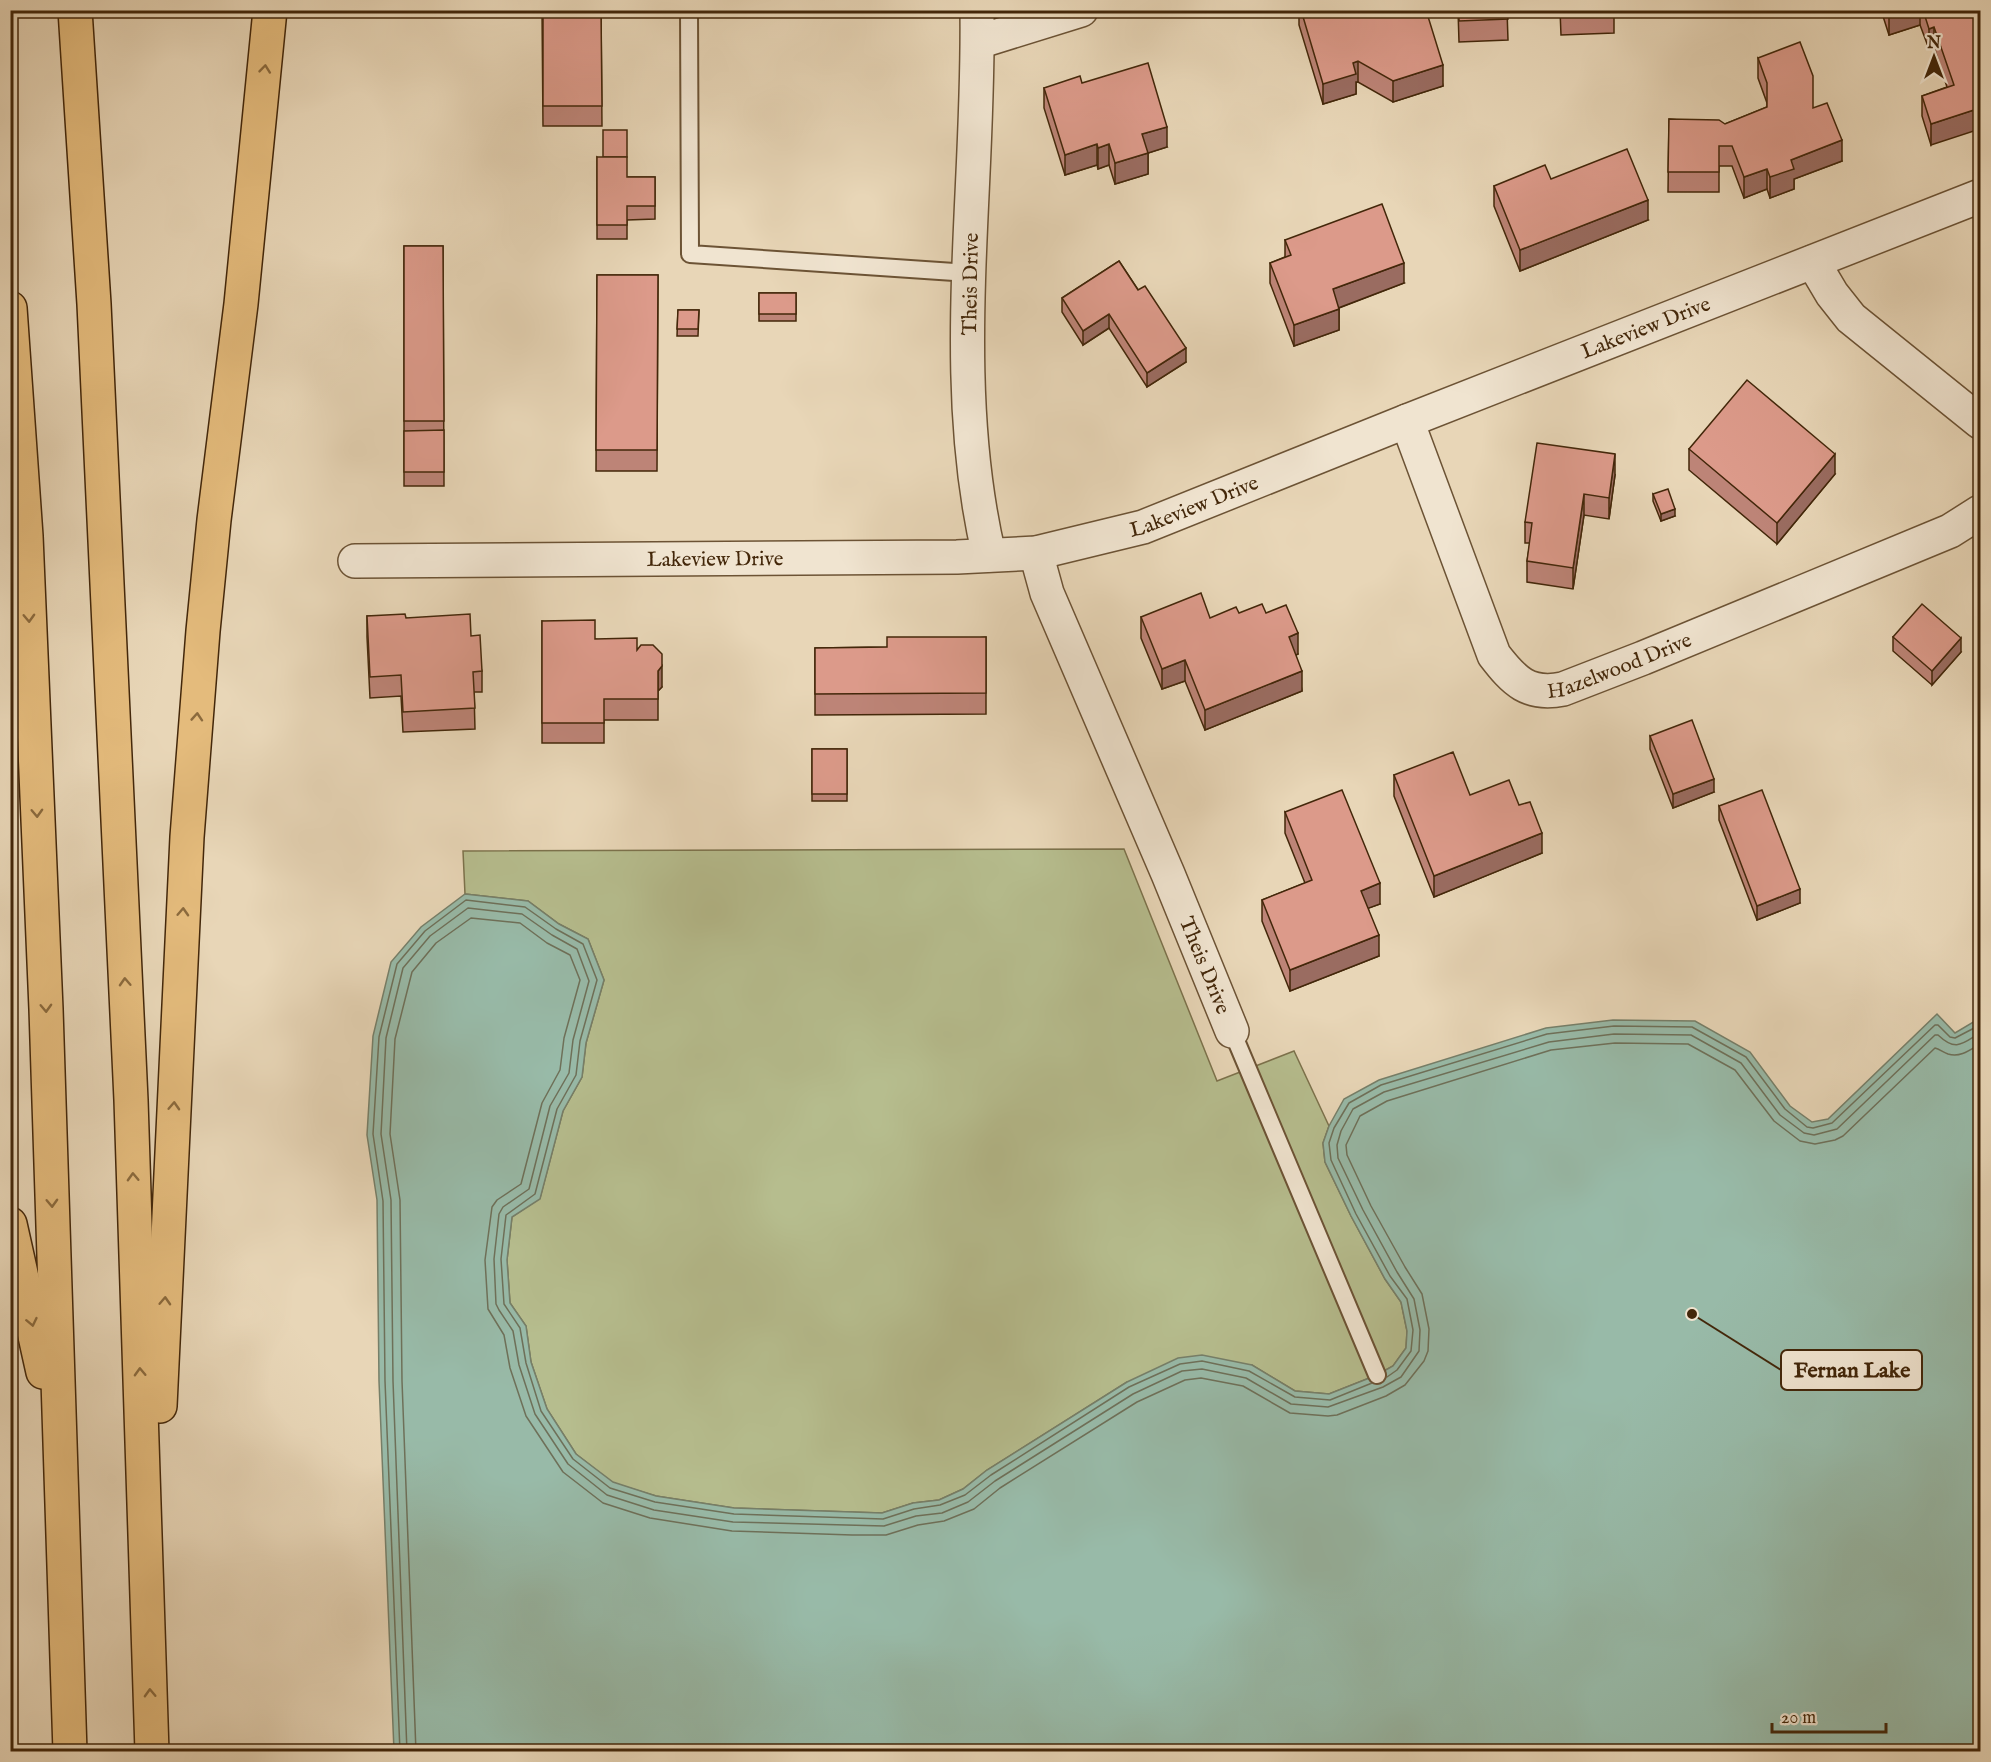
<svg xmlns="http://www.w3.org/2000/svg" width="1991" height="1762" font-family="'IM FELL English',serif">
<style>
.green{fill:#b6bd8e;stroke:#7c724c;stroke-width:1.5}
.water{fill:#98baa8;stroke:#767f69;stroke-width:1.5}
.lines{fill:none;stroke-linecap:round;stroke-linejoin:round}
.shore{stroke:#6e7059;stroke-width:1.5}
.service-casing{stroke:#6c5335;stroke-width:20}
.minor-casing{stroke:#6c5335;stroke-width:36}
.motorway-casing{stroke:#43270a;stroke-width:36}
.service{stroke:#f0e4d0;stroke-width:16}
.minor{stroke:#f0e4d0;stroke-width:33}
.motorway{stroke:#e4bb7c;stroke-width:33}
.wall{fill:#bd8477;stroke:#43270a;stroke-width:1.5}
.shaded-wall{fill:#9a6c61;stroke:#43270a;stroke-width:1.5}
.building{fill:#dc9a8a;stroke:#43270a;stroke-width:1.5}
.oneway{stroke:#8b6a3d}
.labels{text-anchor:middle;stroke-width:4.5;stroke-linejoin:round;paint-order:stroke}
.street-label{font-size:21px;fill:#43270a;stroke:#f0e4d0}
.leader{fill:none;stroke:#43270a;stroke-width:2}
.callout-dot{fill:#43270a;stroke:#f0e4d0;stroke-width:2}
.callout{fill:#f0e4d0;stroke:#43270a;stroke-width:2}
.callout-label{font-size:22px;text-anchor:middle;font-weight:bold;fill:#43270a}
</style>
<rect width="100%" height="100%" fill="#e8d6b7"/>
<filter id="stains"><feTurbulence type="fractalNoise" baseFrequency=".00333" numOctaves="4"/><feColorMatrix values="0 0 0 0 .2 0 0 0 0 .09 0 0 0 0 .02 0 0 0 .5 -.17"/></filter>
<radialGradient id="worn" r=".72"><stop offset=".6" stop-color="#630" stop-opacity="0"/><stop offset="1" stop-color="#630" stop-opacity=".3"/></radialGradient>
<!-- green -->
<path class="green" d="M1124 849 1217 1081 1294 1051 1329 1126 1323 1143 1325 1162 1351 1216 1385 1279 1401 1302 1407 1331 1406 1348 1393 1366 1377 1375 1329 1394 1295 1391 1252 1365 1127 1382 987 1470 963 1489 939 1500 913 1503 882 1513 734 1508 656 1496 613 1483 576 1454 547 1409 531 1362 526 1326 510 1303 507 1260 512 1217 540 1198 563 1111 582 1077 586 1043 604 980 588 939 559 924 528 901 465 894 463 851Z"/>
<!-- water -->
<path class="water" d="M465 894 528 901 559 924 588 939 604 980 586 1043 582 1077 563 1111 540 1199 512 1217 507 1260 510 1303 526 1326 531 1362 547 1409 576 1454 613 1482 656 1496 734 1508 882 1513 913 1503 939 1500 963 1489 987 1470 1127 1382 1178 1358 1202 1355 1252 1365 1295 1391 1329 1394 1377 1375 1393 1366 1406 1348 1407 1331 1401 1302 1385 1279 1351 1216 1325 1162 1323 1143 1329 1126 1344 1099 1379 1080 1546 1028 1613 1020 1695 1021 1750 1052 1790 1106 1812 1122 1828 1119 1937 1014 1955 1033 1980 1018V1751H394L379 1381 377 1200 367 1135 373 1036 391 962 421 927Z"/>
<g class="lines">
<!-- shore -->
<g class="shore">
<path d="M1387 1377 1397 1370 1411 1351 1413 1330 1407 1299 1390 1276 1356 1214 1331 1160 1329 1143 1334 1128 1349 1103 1381 1085 1547 1034 1614 1026 1692 1027 1746 1057 1785 1109 1807 1127 1813 1128 1832 1123 1935 1025H1938L1950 1037 1955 1038 1980 1025"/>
<path d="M400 1752 385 1381 383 1201 373 1134 379 1037 397 964 425 931 466 900 525 907 556 929 583 944 597 980 580 1041 576 1075 557 1109 535 1194 506 1215 501 1259 504 1304 520 1328 526 1363 541 1411 573 1459 610 1488 655 1502 734 1514 883 1519 914 1509 940 1505 965 1495 991 1475 1129 1387 1180 1364 1202 1361 1249 1371 1295 1397 1330 1400 1372 1383"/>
<path d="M407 1752 393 1381 391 1200 381 1134 386 1038 403 968 430 936 468 908 522 914 552 935 577 949 589 981 573 1040 569 1073 550 1106 529 1189 503 1207 499 1214 494 1259 496 1304 499 1310 513 1331 519 1365 535 1414 568 1464 607 1495 654 1510 733 1522 884 1526 916 1516 942 1513 968 1502 995 1481 1133 1394 1182 1371 1202 1369 1246 1378 1291 1404 1328 1407 1383 1387 1401 1377 1419 1351 1420 1330 1414 1299 1397 1272 1363 1210 1338 1158 1337 1145 1341 1131 1353 1109 1384 1092 1549 1042 1614 1034 1691 1035 1741 1063 1780 1115 1804 1133 1814 1135 1837 1129 1935 1035H1938C1956 1052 1962 1044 1980 1033"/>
<path d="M416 1752 402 1381 400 1200 390 1134 395 1039 412 972 436 943 471 918 520 923 547 943 570 955 580 980 564 1038 560 1070 542 1103 521 1184 497 1200 492 1207 485 1260 488 1309 504 1335 510 1368 526 1416 563 1472 603 1503 650 1518 732 1531 852 1535H886L918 1525 944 1521 974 1509 1000 1488 1137 1402 1185 1380 1201 1378 1243 1386 1290 1413 1328 1416 1337 1415 1386 1396 1405 1385 1424 1361 1428 1351 1429 1329 1422 1294 1405 1267 1371 1206 1347 1155 1346 1145 1360 1116 1387 1101 1551 1050 1615 1043 1688 1044 1735 1070 1774 1121 1800 1141 1815 1144 1835 1140 1843 1136 1935 1048C1939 1049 1943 1052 1948 1054 1960 1058 1970 1050 1980 1044"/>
</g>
<!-- service casing -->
<g class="service-casing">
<g id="service">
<path d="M689 10 690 254 969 273"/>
<path d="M1232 1031 1377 1375"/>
</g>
</g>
<!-- minor casing -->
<g class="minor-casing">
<g id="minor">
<path d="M977 10C980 191 947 377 989 555"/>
<path d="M978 42 1081 10"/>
<path d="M1813 262 1832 294 1851 318 1980 422"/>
<path id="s1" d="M1407 421 1494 655C1514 681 1528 696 1563 689L1643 658 1950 531 1980 512"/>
<path id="s2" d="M1036 553 1047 593 1168 874 1232 1031"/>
<path id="s3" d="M355 561 957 557 1036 553 1143 527 1407 421 1980 196"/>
</g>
</g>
<!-- motorway casing -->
<g class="motorway-casing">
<g id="motorway">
<path d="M75 10 94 304 131 1100 152 1752"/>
<path d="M10 308 26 536 46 1009 70 1752"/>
<path d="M10 1224 43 1372"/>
<path d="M160 1406 187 837 203 631 214 520 241 304 270 10"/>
</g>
</g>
<!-- service -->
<use href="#service" class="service"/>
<!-- minor -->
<use href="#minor" class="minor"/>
<!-- motorway -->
<use href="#motorway" class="motorway"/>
</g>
<!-- wall -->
<g class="wall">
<path d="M542 10H601L602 126H543Z"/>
<path d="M1299 10H1426L1443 86 1393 102 1358 82H1356V94L1323 104 1299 25Z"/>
<path d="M1458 10H1507L1508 40 1459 42Z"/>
<path d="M1560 10H1614V33L1561 35Z"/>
<path d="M1881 10H1980L1979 28 1931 145 1922 116V96L1947 87 1934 47 1929 49 1920 25 1889 35Z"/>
<path d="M1758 58 1813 108 1842 161 1794 179V189L1770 198 1767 189 1744 198 1732 166H1719V192H1668L1669 119 1725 124 1767 107V103L1758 78Z"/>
<path d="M1082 83 1167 147 1148 153V174L1115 184 1109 165 1098 169 1097 165 1065 175 1044 108V88Z"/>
<path d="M597 157 627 177H655V219L627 220V239H597Z"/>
<path d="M1551 179 1648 220 1520 271 1494 206V186Z"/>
<path d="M1285 240 1404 283 1339 308V330L1294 346 1270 283V263L1285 257Z"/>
<path d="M404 246H443L444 486H404Z"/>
<path d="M1119 261 1186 362 1147 387 1109 328 1083 345 1062 312V298Z"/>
<path d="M597 275H658L657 471H596Z"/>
<rect x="759" y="293" width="37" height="28"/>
<path d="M678 310H699L698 336H677Z"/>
<path d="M1689 449 1835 474 1777 544 1689 470Z"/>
<path d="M1615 475 1609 519 1584 515 1573 589 1527 582V561L1530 543H1525V522Z"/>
<path d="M1653 494 1675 516 1661 521 1653 501Z"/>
<path d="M1239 613H1266L1298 654 1296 655 1302 691 1205 730 1185 681 1162 689 1141 638V617L1210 618Z"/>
<path d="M367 616 406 618 471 636 482 671V692H474L475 729 403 732 401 696 370 698 367 637Z"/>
<path d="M542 621 595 639 637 650 662 687 658 691V720H604V743H542Z"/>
<path d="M986 637V714L815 715V648L887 647Z"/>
<path d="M1893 637 1961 652 1932 685 1893 651Z"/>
<path d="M1650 736 1714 792 1673 808 1650 749Z"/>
<rect x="812" y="749" width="35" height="52"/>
<path d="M1394 775 1470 795 1519 805 1542 853 1434 897 1394 796Z"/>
<path d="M1719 806 1800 903 1757 920 1719 820Z"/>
<path d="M1285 812 1380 904 1368 908 1379 956 1290 991 1262 921V900L1305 883 1285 833Z"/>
</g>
<!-- shaded-wall -->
<g class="shaded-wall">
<path d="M1900 10H1920V25L1889 35V14Z"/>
<path d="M1973 10H1980V28L1973 30Z"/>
<path d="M1934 27V47L1929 49V29Z"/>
<path d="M1358 61V82H1356V94L1323 104V84L1353 63Z"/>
<path d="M1443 65V86L1393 102V81Z"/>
<path d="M1980 108V129L1931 145V124Z"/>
<path d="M1167 127V147L1142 155V134Z"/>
<path d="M1842 140V161L1794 179V189L1770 198V177L1791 160Z"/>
<path d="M1097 144V165L1065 175V155Z"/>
<path d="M1109 144V165L1098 169V148Z"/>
<path d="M1148 153V174L1115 184V163Z"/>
<path d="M1767 169V189L1744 198V177Z"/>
<path d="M1648 200V220L1520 271V250Z"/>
<path d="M1404 263V283L1333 310V289Z"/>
<path d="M1339 309V330L1294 346V325Z"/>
<path d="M1109 314V328L1083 345V331Z"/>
<path d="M1186 348V362L1147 387V373Z"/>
<path d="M1615 454V475L1609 519V498Z"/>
<path d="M1835 454V474L1777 544V523Z"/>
<path d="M1584 494V515L1573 589V568Z"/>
<path d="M1675 509V516L1661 521V514Z"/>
<path d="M1298 633V654L1289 658V637Z"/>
<path d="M1961 638V652L1932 685V671Z"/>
<path d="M1185 660V681L1162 689V669Z"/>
<path d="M662 666V687L658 691V671Z"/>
<path d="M1302 671V691L1205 730V710Z"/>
<path d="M1714 779V792L1673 808V794Z"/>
<path d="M1542 833V853L1434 897V876Z"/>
<path d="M1380 883V904L1361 911V891Z"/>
<path d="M1800 889V903L1757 920V906Z"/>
<path d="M1379 935V956L1290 991V970Z"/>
</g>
<!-- building -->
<g class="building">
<path d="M543 10H601L602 106H543Z"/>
<path d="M1301 10H1426L1443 65 1393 81 1358 61 1353 63 1356 74 1323 84Z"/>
<path d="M1459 10H1507L1508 19 1459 21Z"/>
<path d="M1561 10H1614V12L1561 14Z"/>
<path d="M1887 10H1900L1889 14Z"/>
<path d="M1923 10H1973L1980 33V108L1931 124 1922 96 1954 85 1934 27 1929 29Z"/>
<path d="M1800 42 1813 76V108L1827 103 1842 140 1791 160 1794 169 1770 177 1767 169 1744 177 1732 146H1719V172H1668L1669 119 1719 120 1725 124 1767 107V83L1758 58Z"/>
<path d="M1148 63 1167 127 1142 134 1148 153 1115 163 1109 144 1098 148 1097 144 1065 155 1044 88 1080 76 1082 83Z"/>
<rect x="603" y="130" width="24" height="27"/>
<path d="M1627 149 1648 200 1520 250 1494 186 1545 165 1551 179Z"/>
<path d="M597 157H627V177H655V206H627V225H597Z"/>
<path d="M1382 204 1404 263 1333 289 1339 309 1294 325 1270 263 1291 255 1285 240Z"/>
<path d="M404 246H443L444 421H404Z"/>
<path d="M1119 261 1138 290 1145 286 1186 348 1147 373 1109 314 1083 331 1062 298Z"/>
<path d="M597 275H658L657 450H596Z"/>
<rect x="759" y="293" width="37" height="21"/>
<path d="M678 310H699L698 329H677Z"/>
<path d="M1747 380 1835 454 1777 523 1689 449Z"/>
<path d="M444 430V472H404V431Z"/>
<path d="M1537 443 1615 454 1609 498 1584 494 1573 568 1527 561 1532 523 1525 522Z"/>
<path d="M1668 489 1675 509 1661 514 1653 494Z"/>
<path d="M1201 593 1210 618 1236 607 1239 613 1262 604 1266 613 1286 605 1298 633 1289 637 1302 671 1205 710 1185 660 1162 669 1141 617Z"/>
<path d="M1922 604 1961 638 1932 671 1893 637Z"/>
<path d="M405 614 406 618 470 614 471 636 480 635 482 671 473 672 475 708 403 712 401 675 370 677 367 616Z"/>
<path d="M595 620V639L637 638V650L641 645H653L662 654V666L658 671V699H604V723H542V621Z"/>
<path d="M887 637H986V693L815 694V648L887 647Z"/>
<path d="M1692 720 1714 779 1673 794 1650 736Z"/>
<rect x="812" y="749" width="35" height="45"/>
<path d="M1453 752 1470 795 1509 780 1519 805 1530 802 1542 833 1434 876 1394 775Z"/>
<path d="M1342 790 1380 883 1361 891 1379 935 1290 970 1262 900 1312 880 1285 812Z"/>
<path d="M1762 790 1800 889 1757 906 1719 806Z"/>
</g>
<!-- one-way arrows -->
<defs><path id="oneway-chevron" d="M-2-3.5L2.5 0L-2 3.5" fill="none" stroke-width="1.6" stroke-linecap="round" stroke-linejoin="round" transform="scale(1.5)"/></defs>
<g class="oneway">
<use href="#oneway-chevron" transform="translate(265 69) rotate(-84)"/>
<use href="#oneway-chevron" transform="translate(29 618) rotate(88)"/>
<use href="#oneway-chevron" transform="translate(197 717) rotate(-86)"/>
<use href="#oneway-chevron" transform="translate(37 813) rotate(88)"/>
<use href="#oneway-chevron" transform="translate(183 912) rotate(-87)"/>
<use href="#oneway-chevron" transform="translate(125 982) rotate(-93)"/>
<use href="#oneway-chevron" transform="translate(46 1008) rotate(88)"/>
<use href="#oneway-chevron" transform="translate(174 1106) rotate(-87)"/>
<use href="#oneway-chevron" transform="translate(133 1177) rotate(-92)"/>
<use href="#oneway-chevron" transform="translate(52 1203) rotate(88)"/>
<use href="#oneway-chevron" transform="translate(165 1301) rotate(-87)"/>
<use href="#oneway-chevron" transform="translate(32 1322) rotate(78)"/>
<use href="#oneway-chevron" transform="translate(140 1372) rotate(-92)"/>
<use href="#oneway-chevron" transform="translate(150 1693) rotate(-92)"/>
</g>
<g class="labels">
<!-- street labels -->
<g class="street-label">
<text transform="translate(970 284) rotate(-89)" y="7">Theis Drive</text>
<text dy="7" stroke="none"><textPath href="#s3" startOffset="1332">Lakeview Drive</textPath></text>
<text dy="7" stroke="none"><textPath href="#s3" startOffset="846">Lakeview Drive</textPath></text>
<text dy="7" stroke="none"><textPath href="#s3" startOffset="360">Lakeview Drive</textPath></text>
<text dy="7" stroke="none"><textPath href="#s1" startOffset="393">Hazelwood Drive</textPath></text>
<text dy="7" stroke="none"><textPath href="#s2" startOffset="446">Theis Drive</textPath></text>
</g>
</g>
<!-- callouts -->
<path class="leader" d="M1692 1314L1781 1370"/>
<circle class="callout-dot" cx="1692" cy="1314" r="6"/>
<rect class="callout" x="1781" y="1350" width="141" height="40" rx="6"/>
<g class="callout-label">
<text x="1852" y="1377">Fernan Lake</text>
</g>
<!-- margin -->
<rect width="1991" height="1762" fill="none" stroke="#e8d6b7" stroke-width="36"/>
<rect x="12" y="12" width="1967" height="1738" fill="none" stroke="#43270a" stroke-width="3"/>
<rect x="18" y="18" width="1955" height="1726" fill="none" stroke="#43270a" stroke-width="1.5"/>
<!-- north arrow -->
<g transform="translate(1934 57)" stroke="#f0e4d0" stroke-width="4.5" paint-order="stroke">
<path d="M0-4.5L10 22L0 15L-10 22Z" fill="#43270a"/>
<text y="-9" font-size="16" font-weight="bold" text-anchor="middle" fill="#43270a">N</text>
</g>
<!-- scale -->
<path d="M1772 1723v9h114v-9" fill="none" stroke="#43270a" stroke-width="3"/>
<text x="1781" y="1723" font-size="18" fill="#43270a" stroke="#f0e4d0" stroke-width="4.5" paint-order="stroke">20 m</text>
<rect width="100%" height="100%" filter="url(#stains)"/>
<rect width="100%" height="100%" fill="url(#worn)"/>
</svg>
